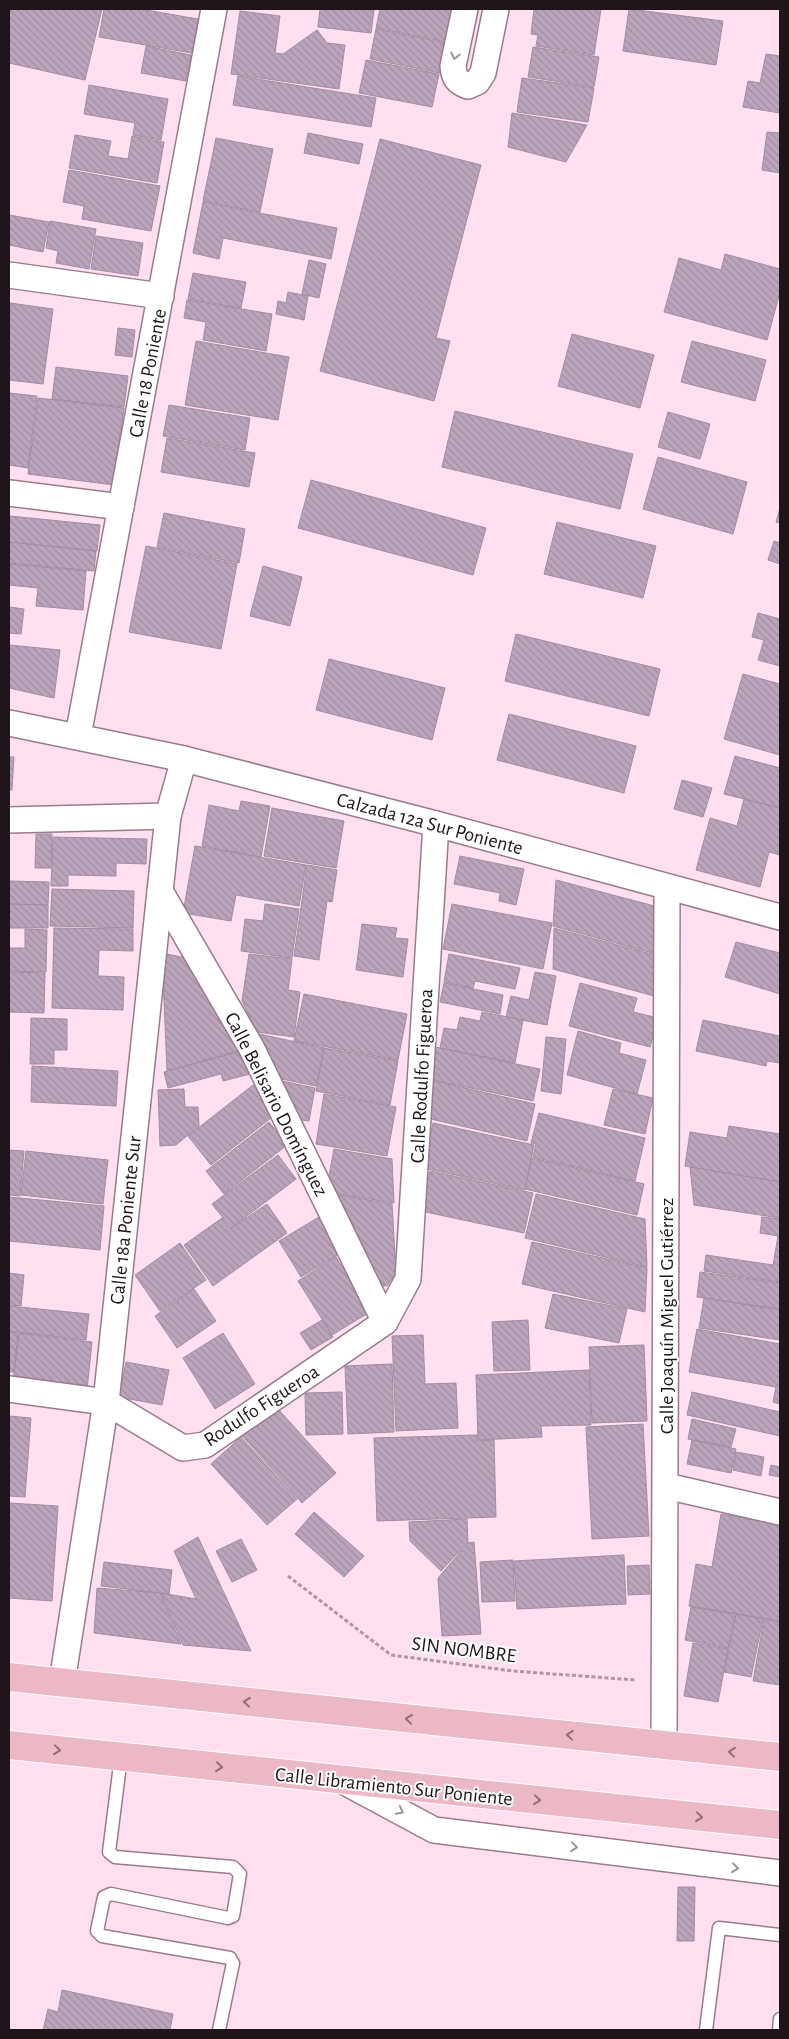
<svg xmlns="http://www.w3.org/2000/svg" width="789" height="2039" font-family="'Alegreya Sans',sans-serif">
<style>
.building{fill:url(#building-back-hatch);stroke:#a28ca3}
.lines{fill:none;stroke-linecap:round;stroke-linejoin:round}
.service-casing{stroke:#997c8c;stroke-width:15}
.minor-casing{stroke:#997c8c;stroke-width:28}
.primary-casing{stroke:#fff;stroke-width:30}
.path{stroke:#ae96a3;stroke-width:3;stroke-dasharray:4 2.5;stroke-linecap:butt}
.service{stroke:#fff;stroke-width:12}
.minor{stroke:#fff;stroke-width:25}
.primary{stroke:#ecb8c5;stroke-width:28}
.oneway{stroke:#9a9598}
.oneway2{stroke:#906e78}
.labels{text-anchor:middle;stroke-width:4;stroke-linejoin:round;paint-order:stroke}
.street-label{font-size:20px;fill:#1f141a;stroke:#fff}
</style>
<defs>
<pattern id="building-back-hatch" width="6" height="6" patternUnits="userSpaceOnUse" patternTransform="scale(1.25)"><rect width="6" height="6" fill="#bba5bc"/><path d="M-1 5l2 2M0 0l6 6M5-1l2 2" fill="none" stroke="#a08da1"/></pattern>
</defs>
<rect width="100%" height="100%" fill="#ffdff0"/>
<!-- building -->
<g class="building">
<path d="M9 9H102L85 80 9 63Z"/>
<path d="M104 9H140L198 19 192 53 99 37Z"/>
<path d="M320 9 374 10 371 33 318 27Z"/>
<path d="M380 9H453L447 42 376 28Z"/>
<path d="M534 9H601L594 55 536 46 538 35 531 34Z"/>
<path d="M629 9 723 21 716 65 623 51Z"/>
<path d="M240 11 280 16 275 53 283 54 317 30 327 43 345 45 339 89 231 74Z"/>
<path d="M376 29 446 43 440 73 370 59Z"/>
<path d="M146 46 191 55 186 81 141 73Z"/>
<path d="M533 47 599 57 594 87 528 77Z"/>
<path d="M766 54 780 56V113L743 107 748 81 760 83Z"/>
<path d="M366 60 439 74 432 107 359 93Z"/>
<path d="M238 76 376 98 371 127 233 105Z"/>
<path d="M522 78 594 88 588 122 517 112Z"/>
<path d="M89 85 168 99 161 140 133 135 135 123 84 114Z"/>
<path d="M512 113 587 125 566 162 508 147Z"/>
<path d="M767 132 780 133V173L762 170Z"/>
<path d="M308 133 363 144 359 164 304 153Z"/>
<path d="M75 135 111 141 108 156 128 159 132 136 164 142 157 183 69 168Z"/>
<path d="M216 138 273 149 260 212 203 201Z"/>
<path d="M380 139 481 165 436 338 450 341 434 401 320 371Z"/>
<path d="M69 170 160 186 151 231 82 219 84 206 63 202Z"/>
<path d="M203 202 337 228 331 259 223 238 219 259 193 253Z"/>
<path d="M9 215 49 222 43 252 9 245Z"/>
<path d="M50 221 96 229 89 269 56 263 58 251 46 248Z"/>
<path d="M96 236 143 243 138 276 91 269Z"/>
<path d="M725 254 780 269V292L767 340 664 312 679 258 721 270Z"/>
<path d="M309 260 326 264 319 298 302 294Z"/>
<path d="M193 273 246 282 241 308 188 299Z"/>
<path d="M288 292 308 296 304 320 276 314 278 301 286 303Z"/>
<path d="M187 300 272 314 266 351 203 340 206 322 184 318Z"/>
<path d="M10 303 53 309 43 384 9 380Z"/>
<path d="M118 328 135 330 132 357 115 355Z"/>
<path d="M572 334 654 355 640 408 558 386Z"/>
<path d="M196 341 289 357 278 420 185 405Z"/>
<path d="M692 341 766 360 755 401 681 382Z"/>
<path d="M56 367 128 376 124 407 52 399Z"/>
<path d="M9 393 37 396 28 468 9 465Z"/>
<path d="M38 398 124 408 114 485 28 474Z"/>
<path d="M169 405 250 418 245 450 163 436Z"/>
<path d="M455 411 633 454 620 509 442 467Z"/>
<path d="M668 412 710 424 700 459 658 447Z"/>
<path d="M167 438 255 453 249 487 161 472Z"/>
<path d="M658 457 747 482 733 534 643 509Z"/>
<path d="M311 480 486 528 473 575 298 528Z"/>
<path d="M780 508V523L776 522Z"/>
<path d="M164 513 245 529 239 563 157 547Z"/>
<path d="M10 516 100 525 97 551 9 542Z"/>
<path d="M557 522 656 546 643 598 544 574Z"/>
<path d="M774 541 780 543V564L768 560Z"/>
<path d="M9 542 96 551 94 571 9 563Z"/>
<path d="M146 546 237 564 221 649 129 632Z"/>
<path d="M9 564 86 571 83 610 36 606 38 588 9 585Z"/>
<path d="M263 566 302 577 290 626 250 616Z"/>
<path d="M9 607 24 609 21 634 9 633Z"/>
<path d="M758 613 780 619V666L758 660 764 640 752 637Z"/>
<path d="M516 634 660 669 649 716 505 681Z"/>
<path d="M9 645 60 650 54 698 9 688Z"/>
<path d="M329 659 445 688 432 740 316 710Z"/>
<path d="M743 674 780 684V755L724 739Z"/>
<path d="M509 714 636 746 624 793 497 760Z"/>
<path d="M735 756 780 768V808L724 794Z"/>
<path d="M9 757H14L12 790H9Z"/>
<path d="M682 780 712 788 703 817 674 809Z"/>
<path d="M744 799 780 808V855L769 852 760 887 696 870 710 818 737 826Z"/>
<path d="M241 801 270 806 261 857 202 846 209 805 239 811Z"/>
<path d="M272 808 344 821 336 868 264 856Z"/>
<path d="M36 834H52L51 868H35Z"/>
<path d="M53 837 147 839 146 864 116 863V876L68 875V886H51Z"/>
<path d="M195 846 306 865 299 906 236 895 231 921 183 913Z"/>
<path d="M460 856 524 869 516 905 499 901 500 893 454 884Z"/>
<path d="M307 865 337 870 332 902 327 901 319 960 294 956Z"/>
<path d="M556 880 662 908 660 955 553 926Z"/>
<path d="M9 881 49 882 48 905 9 904Z"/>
<path d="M52 889 134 891 133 928 50 926Z"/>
<path d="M9 904 48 905V928H9Z"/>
<path d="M265 904 299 909 292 958 241 951 245 919 263 921Z"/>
<path d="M452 904 552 923 543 969 443 949Z"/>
<path d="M362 924 397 928 395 938 408 939 403 977 356 970Z"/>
<path d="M54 928 133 929V951L99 950 98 976 124 977 123 1010 52 1008Z"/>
<path d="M554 928 659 956 658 997 553 969Z"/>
<path d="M25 929 47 930 46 972 9 971V948H25Z"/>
<path d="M736 942 780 953V994L725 977Z"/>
<path d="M162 953 191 959 242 1050 167 1071Z"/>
<path d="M249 954 292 959 288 990 300 992 294 1037 257 1032 242 1001Z"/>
<path d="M449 954 520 968 515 989 475 981 473 988 444 982Z"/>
<path d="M9 972 45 973 44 1013 9 1012Z"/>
<path d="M535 972 556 976 547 1025 506 1017 511 996 529 1000Z"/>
<path d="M444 983 503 995 500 1014 440 1002Z"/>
<path d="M580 983 637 998 633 1012 658 1018 650 1047 569 1026Z"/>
<path d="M304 994 407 1014 398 1060 294 1041Z"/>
<path d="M482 1012 523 1020 515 1063 440 1048 444 1028 457 1030 460 1017 480 1021Z"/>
<path d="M31 1018 67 1019V1050H54V1064H30Z"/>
<path d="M703 1020 780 1036V1063L767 1061 766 1066 696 1051Z"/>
<path d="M578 1031 621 1043 619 1053 646 1060 637 1094 567 1075Z"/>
<path d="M259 1034 324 1048 316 1086 276 1078Z"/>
<path d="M546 1037 566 1039 561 1094 541 1091Z"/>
<path d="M435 1047 540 1069 533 1101 428 1079Z"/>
<path d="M324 1048 398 1061 390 1105 316 1091Z"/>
<path d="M244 1050 250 1074 223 1081 221 1074 168 1088 164 1072Z"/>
<path d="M32 1066 118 1071 116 1106 31 1102Z"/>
<path d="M277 1080 315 1088 309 1121 294 1119Z"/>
<path d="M430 1080 535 1104 527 1141 422 1117Z"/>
<path d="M253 1085 276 1114 211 1165 188 1136Z"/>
<path d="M184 1089 185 1107H198L199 1126 176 1145 160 1146 158 1090Z"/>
<path d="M613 1089 653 1098 645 1134 604 1125Z"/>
<path d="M324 1094 396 1107 387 1156 316 1144Z"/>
<path d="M539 1113 645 1138 635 1181 533 1157 536 1144 531 1143Z"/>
<path d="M269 1122 287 1145 224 1194 206 1171Z"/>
<path d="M433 1123 534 1145 525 1190 423 1168Z"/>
<path d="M729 1126 780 1134V1182L685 1166 690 1132 727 1138Z"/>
<path d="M334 1149 392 1159 394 1203 326 1192Z"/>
<path d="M9 1150 24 1151 20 1196 9 1195Z"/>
<path d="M26 1151 108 1160 103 1204 21 1195Z"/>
<path d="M278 1155 296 1179 231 1228 212 1204Z"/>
<path d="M532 1158 644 1184 637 1215 525 1189Z"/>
<path d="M690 1167 780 1182V1218L694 1205Z"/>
<path d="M430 1171 533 1193 524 1233 421 1211Z"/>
<path d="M333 1194 392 1204 396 1273 387 1286 374 1285Z"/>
<path d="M536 1194 645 1219 647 1267 525 1238Z"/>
<path d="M9 1197 104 1206 100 1250 9 1241Z"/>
<path d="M267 1204 287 1233 213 1286 184 1245 222 1218 230 1229Z"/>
<path d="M319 1217 341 1253 301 1277 279 1241Z"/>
<path d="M762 1217 780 1219V1282L704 1271 706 1255 773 1265 778 1236 760 1233Z"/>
<path d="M532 1242 647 1268 645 1312 522 1284Z"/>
<path d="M180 1243 206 1280 160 1311 135 1275Z"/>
<path d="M336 1257 370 1312 332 1335 298 1281Z"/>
<path d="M700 1272 780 1283V1309L697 1297Z"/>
<path d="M9 1273 24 1275 21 1306 9 1305Z"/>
<path d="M194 1289 216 1321 177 1348 155 1316Z"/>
<path d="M553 1294 627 1309 619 1343 545 1328Z"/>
<path d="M704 1298 780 1310V1340L699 1328Z"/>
<path d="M9 1306 89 1314 86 1340 9 1331Z"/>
<path d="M322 1320 333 1337 311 1350 300 1333Z"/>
<path d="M528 1320 530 1370 494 1371 492 1322Z"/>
<path d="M697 1329 780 1344V1404L773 1402 776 1387 689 1372Z"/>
<path d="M9 1332 18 1333 14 1372H9Z"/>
<path d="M19 1333 92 1342 87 1390 13 1381Z"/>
<path d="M223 1333 255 1384 215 1409 183 1358Z"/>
<path d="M423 1335 425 1384 456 1383 458 1428 396 1431 392 1336Z"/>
<path d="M644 1345 647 1421 592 1423 589 1347Z"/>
<path d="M126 1362 169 1370 162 1405 119 1397Z"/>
<path d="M392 1364 394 1432 348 1434 345 1366Z"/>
<path d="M589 1370 591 1425 541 1426 542 1437 478 1440 476 1375Z"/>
<path d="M342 1392 343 1434 306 1435 305 1393Z"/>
<path d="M692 1392 780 1412V1436L687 1415Z"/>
<path d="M277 1408 336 1473 302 1503 238 1431 257 1414 263 1421Z"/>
<path d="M9 1416 31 1418 25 1497 9 1496Z"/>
<path d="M692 1419 736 1429 731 1447 688 1439Z"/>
<path d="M643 1424 649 1536 592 1539 586 1427Z"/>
<path d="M477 1435V1441L494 1440 496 1517 377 1521 374 1438Z"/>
<path d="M241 1437 297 1499 267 1525 211 1464Z"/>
<path d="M692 1440 736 1449 731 1473 687 1464Z"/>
<path d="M736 1452 764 1457 761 1476 733 1470Z"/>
<path d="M771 1465 780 1467V1477L769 1475Z"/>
<path d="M9 1503 58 1506 52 1601 9 1598Z"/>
<path d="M314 1512 364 1556 344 1577 295 1534Z"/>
<path d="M721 1514 780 1524V1621L689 1606 696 1564 712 1567Z"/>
<path d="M467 1519 468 1542 441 1571 410 1541 409 1522Z"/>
<path d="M198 1537 251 1651 183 1645 161 1593 196 1599 174 1551Z"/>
<path d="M241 1539 257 1570 232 1582 216 1551Z"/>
<path d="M474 1542 481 1634 442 1636 438 1578 468 1543Z"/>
<path d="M624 1555 626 1604 517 1609 514 1561Z"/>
<path d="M513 1560 515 1601 482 1602 480 1562Z"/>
<path d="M104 1562 172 1570 169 1594 101 1586Z"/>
<path d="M649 1565 650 1594 628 1595 627 1566Z"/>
<path d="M97 1588 160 1593 181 1644 94 1633Z"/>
<path d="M691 1607 735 1614 728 1648 685 1640Z"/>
<path d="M736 1614 763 1619 751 1677 724 1672Z"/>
<path d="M764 1619 780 1622V1685L753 1681Z"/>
<path d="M693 1643 728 1649 718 1702 684 1696Z"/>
<path d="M678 1887H695L694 1941H677Z"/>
<path d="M62 1990 173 2014 170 2030H43L48 2009 58 2012Z"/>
</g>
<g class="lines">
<!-- service casing -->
<g class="service-casing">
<g id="service">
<path d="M121 1757 109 1852 115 1857 233 1867 240 1874 233 1916 228 1918 111 1894 104 1897 97 1931 102 1936 230 1958 233 1963 219 2030"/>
<path d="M706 2030 719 1928 780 1935"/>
<path d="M779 2030 780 2019"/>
</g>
</g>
<!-- minor casing -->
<g class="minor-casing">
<g id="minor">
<path d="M465 9 453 66C454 78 457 82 468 86L477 82 483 73 496 9"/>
<path d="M9 275 161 296"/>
<path d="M9 493 121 507"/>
<path d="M9 723 184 759 436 824 780 917"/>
<path d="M78 736 214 9"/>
<path d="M9 820 168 816"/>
<path d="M160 891 252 1049 385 1322"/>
<path d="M9 1389 106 1402 183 1448 205 1445 385 1322 408 1279 436 824"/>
<path d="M666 1486 780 1512"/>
<path d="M62 1682 106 1402 168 816 184 759"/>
<path d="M664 1745 667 888"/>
<path d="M341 1780 434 1830 780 1873"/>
</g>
</g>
<!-- primary casing -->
<g class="primary-casing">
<g id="primary">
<path d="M9 1677 780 1757"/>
<path d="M9 1745 780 1825"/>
</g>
</g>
<!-- path -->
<path class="path" d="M288 1576 391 1655 513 1671 636 1680"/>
<!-- service -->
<use href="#service" class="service"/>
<!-- minor -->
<use href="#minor" class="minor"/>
<!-- primary -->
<use href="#primary" class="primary"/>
</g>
<!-- one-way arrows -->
<defs><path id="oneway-chevron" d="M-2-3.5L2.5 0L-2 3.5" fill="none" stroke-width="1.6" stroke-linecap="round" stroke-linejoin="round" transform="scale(1.25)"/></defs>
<g class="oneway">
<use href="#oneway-chevron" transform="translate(455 56) rotate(102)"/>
<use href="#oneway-chevron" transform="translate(400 1811) rotate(28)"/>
<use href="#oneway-chevron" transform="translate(574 1847) rotate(7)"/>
<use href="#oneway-chevron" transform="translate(735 1868) rotate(7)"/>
</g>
<g class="oneway2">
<use href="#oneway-chevron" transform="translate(247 1702) rotate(-174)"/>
<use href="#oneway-chevron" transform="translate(409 1719) rotate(-174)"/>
<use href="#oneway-chevron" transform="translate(570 1735) rotate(-174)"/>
<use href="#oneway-chevron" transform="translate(57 1750) rotate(6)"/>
<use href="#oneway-chevron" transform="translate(732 1752) rotate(-174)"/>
<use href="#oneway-chevron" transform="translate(219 1767) rotate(6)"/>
<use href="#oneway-chevron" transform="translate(537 1800) rotate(6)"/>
<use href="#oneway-chevron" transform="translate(699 1817) rotate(6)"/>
</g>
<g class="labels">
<!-- street labels -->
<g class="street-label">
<text transform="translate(147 373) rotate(-79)" y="7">Calle 18 Poniente</text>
<text transform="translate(430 823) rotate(15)" y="7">Calzada 12a Sur Poniente</text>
<text transform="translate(421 1076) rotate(-87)" y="7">Calle Rodulfo Figueroa</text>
<text transform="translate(277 1104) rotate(63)" y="7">Calle Belisario Domínguez</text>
<text transform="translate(125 1220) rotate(-84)" y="7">Calle 18a Poniente Sur</text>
<text transform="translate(666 1316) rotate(-90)" y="7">Calle Joaquín Miguel Gutiérrez</text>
<text transform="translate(261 1405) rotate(-33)" y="7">Rodulfo Figueroa</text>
<text transform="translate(464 1649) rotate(7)" y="7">SIN NOMBRE</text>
<text transform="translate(394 1786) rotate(6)" y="7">Calle Libramiento Sur Poniente</text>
</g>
</g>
<!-- border -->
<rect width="789" height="2039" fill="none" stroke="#1f141a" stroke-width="20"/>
</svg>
